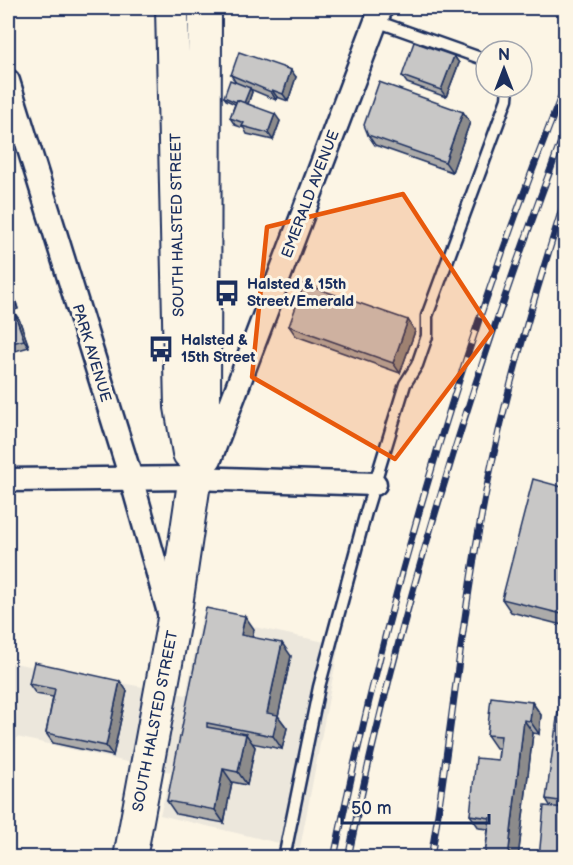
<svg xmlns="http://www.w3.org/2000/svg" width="573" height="865" font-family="'Balsamiq Sans',sans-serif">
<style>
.built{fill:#ece7dc}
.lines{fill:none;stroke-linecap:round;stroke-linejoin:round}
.lane-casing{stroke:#1b2f5e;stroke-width:15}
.street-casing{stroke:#1b2f5e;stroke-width:27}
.secondary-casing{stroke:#1b2f5e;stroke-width:36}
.lane{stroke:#fcf5e5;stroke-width:10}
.street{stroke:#fcf5e5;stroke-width:22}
.secondary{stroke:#fcf5e5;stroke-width:32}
.rail-casing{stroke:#1b2f5e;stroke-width:7}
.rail{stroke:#fcf5e5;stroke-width:4.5;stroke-dasharray:14;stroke-linecap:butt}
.wall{fill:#acabaa;stroke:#1b2f5e;stroke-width:1.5}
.shaded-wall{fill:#8c8b8b;stroke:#1b2f5e;stroke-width:1.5}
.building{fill:#c8c7c6;stroke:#1b2f5e;stroke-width:1.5}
.marked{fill:#e8590c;fill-opacity:0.2;stroke:#e8590c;stroke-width:4.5;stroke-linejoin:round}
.labels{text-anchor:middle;stroke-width:6;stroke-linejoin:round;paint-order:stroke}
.street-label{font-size:15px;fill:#1b2f5e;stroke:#fcf5e5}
.poi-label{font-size:15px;font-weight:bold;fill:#1b2f5e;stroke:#fcf5e5;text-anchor:start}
</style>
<rect width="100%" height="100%" fill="#fcf5e5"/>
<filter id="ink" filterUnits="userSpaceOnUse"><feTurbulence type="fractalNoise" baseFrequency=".0167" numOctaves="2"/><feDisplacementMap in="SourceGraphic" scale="12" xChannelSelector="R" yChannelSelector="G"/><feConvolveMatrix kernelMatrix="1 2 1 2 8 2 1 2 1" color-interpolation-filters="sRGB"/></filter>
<g filter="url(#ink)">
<!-- built -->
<path class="built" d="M202 616 339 645 300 848 160 815 171 772 17 737 8 806V662L186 695Z"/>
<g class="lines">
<!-- lane casing -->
<g class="lane-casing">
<g id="lane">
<path d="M376 21 486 60"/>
<path d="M284 858 319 687 366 512 405 384 417 365 427 336V316L507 99 508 87"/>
</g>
</g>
<!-- street casing -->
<g class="street-casing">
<g id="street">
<path d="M8 81 131 478 170 616"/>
<path d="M200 470 210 459 381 8"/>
<path d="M8 480 193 478 375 484"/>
</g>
</g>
<!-- secondary casing -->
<g class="secondary-casing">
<g id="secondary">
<path d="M172 8 181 407 189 453"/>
<path d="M130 858 173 625 204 415 205 8"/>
</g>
</g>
<!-- lane -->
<use href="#lane" class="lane"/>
<!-- street -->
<use href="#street" class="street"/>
<!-- secondary -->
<use href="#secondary" class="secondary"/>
<!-- rail casing -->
<g class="rail-casing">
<g id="rail">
<path d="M334 858C388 594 466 333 566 84"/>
<path d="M348 858C399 608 476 366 566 128"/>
<path d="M431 858C453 725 464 590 493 458 512 369 539 282 566 196"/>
</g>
</g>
<!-- rail -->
<use href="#rail" class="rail"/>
</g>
<!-- wall -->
<g class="wall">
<path d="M454 56 459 63 446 97 407 83 402 76Z"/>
<path d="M231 75 296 77 288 101 277 97 276 100 250 89 252 92 248 104 280 121 273 140 247 134 244 128 235 125 230 118 235 104 226 100 224 97 236 83Z"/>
<path d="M463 112 470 122 452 172 375 145 368 135Z"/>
<path d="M8 275 18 309 8 312Z"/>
<path d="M8 313 19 319 29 347 8 353Z"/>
<path d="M408 320 415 331 400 373 296 336 289 326Z"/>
<path d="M566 488V626L511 612 502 599Z"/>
<path d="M254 629 252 637 291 656 278 716 287 728 282 749 252 743 255 747 247 785 232 782 224 823 176 814 167 801Z"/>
<path d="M29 684 127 691 113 756 53 743 46 733 53 697 36 694Z"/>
<path d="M532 702 541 715 539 734 533 733 518 858H487L485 855 488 829 479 828 470 815 498 760 499 748H496L487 735Z"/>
<path d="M566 712V858L551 807 546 799Z"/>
</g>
<!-- shaded-wall -->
<g class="shaded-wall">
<path d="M454 56 459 63 446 97 441 90Z"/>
<path d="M291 70 296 77 288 101 283 94Z"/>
<path d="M250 88 252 92 246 109 243 105Z"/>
<path d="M272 90 277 97 276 100 271 92Z"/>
<path d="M463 112 470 122 452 172 445 162Z"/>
<path d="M275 114 280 121 273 140 268 133Z"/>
<path d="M8 275 18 309 13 301 8 284Z"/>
<path d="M14 312 19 319 29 347 24 340Z"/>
<path d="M408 320 415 331 400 373 393 363Z"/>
<path d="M245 616 254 629 250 648 241 635Z"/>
<path d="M282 643 291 656 278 716 287 728 282 749 273 736 267 713Z"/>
<path d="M120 681 127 691 113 756 106 746Z"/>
<path d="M532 702 541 715 539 734 530 721Z"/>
<path d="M524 720 533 733 518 858H508Z"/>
<path d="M246 734 255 747 247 785 238 772Z"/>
<path d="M223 769 232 782 224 823 215 810Z"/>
</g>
<!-- building -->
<g class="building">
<path d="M414 42 454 56 441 90 402 76Z"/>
<path d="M239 52 291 70 283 94 272 90 271 92 231 75Z"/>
<path d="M230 80 250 88 244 103 237 100 236 102 224 97Z"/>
<path d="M379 82 463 112 445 162 368 135 364 125Z"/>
<path d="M237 100 275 114 268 133 242 126 244 123 230 118Z"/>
<path d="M8 284 13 301 8 303Z"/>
<path d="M304 284 408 320 393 363 289 326Z"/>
<path d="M14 312 24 340 8 344V313Z"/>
<path d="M533 479 566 488V615L502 599Z"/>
<path d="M206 608 245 616 241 635 282 643 267 713 278 715 273 736 207 723V727L246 734 238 772 223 769 215 810 167 801Z"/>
<path d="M34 662 120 681 106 746 46 733 55 689 29 684Z"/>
<path d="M491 697 532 702 530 721 524 720 508 858 485 855 490 818 470 815 476 758 498 760 501 736 487 735Z"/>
<path d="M558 711 566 712V802L546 799Z"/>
<path d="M544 806 566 808 565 858H539Z"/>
</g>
</g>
<!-- marked area -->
<path class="marked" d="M403 194 492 331 395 459 252 377 267 227Z"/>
<!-- icons -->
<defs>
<g id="bus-bare" transform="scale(2.07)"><path d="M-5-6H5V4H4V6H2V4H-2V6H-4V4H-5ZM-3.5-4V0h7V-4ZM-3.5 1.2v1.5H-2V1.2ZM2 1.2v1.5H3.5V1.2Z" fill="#1b2f5e" stroke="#fcf5e5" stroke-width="2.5" paint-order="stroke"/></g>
</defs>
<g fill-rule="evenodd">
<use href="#bus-bare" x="227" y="293"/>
<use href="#bus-bare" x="161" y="349"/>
</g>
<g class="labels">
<!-- street labels -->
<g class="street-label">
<text transform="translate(310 194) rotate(-69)" y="5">EMERALD AVENUE</text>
<text transform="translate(177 225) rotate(-91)" y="5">SOUTH HALSTED STREET</text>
<text transform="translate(92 353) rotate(73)" y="5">PARK AVENUE</text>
<text transform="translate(155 721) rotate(-79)" y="5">SOUTH HALSTED STREET</text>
</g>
<!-- poi labels -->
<g class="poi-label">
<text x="247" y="289">Halsted &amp; 15th<tspan x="247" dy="17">Street/Emerald</tspan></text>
<text x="181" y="345">Halsted &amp;<tspan x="181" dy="17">15th Street</tspan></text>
</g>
</g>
<!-- margin -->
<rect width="573" height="865" fill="none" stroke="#fcf5e5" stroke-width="30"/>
<rect x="15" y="15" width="543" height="835" fill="none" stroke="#1b2f5e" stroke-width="2" filter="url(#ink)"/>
<!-- north arrow -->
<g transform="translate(504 69)"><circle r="28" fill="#fcf5e5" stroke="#a2a6af" stroke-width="1.5"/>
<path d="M0-4.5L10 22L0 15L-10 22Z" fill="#1b2f5e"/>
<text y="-9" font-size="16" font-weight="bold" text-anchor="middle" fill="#1b2f5e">N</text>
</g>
<!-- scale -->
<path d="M342 814v9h147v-9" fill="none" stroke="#1b2f5e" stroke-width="3"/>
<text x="351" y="814" font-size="18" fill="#1b2f5e" stroke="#fcf5e5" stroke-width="4.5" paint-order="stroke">50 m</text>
</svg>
